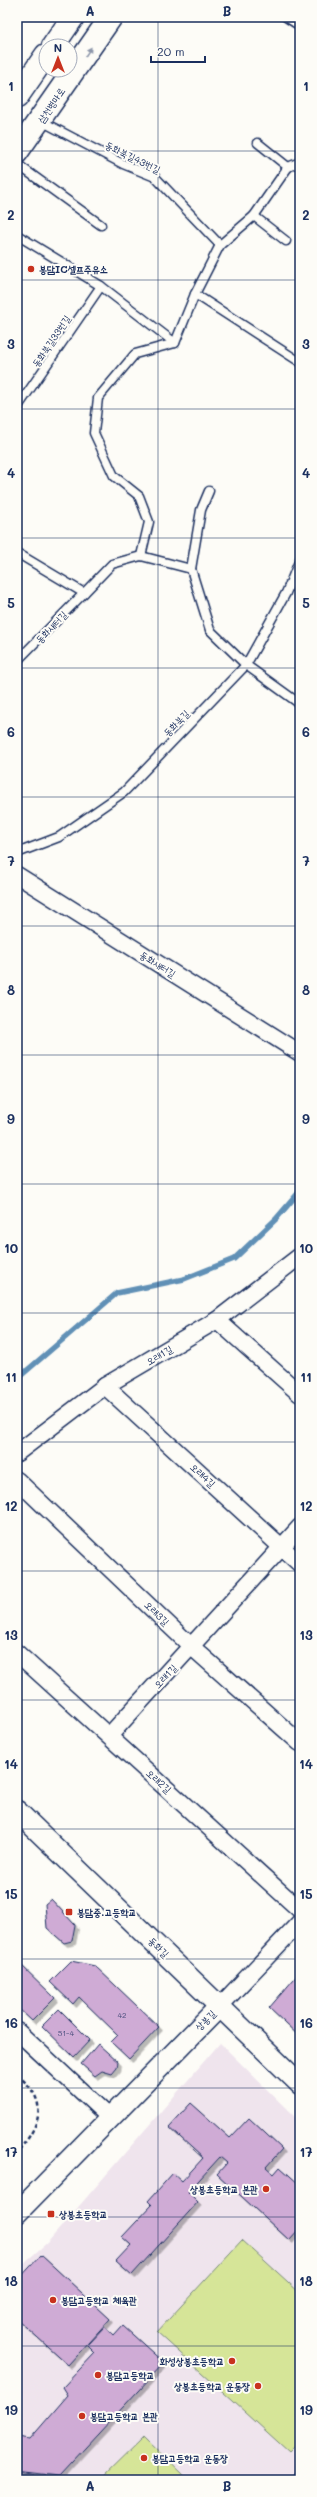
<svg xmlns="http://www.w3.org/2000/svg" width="317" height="2497" font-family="Mali,'Poor Story',sans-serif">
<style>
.built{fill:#efe4ed}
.green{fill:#d6e598;stroke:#788a7b}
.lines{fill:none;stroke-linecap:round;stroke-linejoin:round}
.stream{stroke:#6190b6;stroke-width:5.5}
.building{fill:#cfabd5;stroke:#1b2f5e;filter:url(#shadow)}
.service-casing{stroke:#1b2f5e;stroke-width:11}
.minor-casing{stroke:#1b2f5e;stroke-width:19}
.tertiary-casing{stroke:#1b2f5e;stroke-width:23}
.secondary-casing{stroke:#1b2f5e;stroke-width:25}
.path{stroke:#1b2f5e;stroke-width:2.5;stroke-dasharray:4 3;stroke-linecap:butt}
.service{stroke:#fdfcf7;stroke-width:8}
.minor{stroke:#fdfcf7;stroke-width:16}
.tertiary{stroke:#fdfcf7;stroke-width:20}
.secondary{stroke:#fdfcf7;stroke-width:22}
.oneway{fill:#8c96aa}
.grid{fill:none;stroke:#1b2f5e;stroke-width:1;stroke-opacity:0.55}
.poi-dot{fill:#c8321e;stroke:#fdfcf7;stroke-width:1.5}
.labels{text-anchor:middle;stroke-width:4;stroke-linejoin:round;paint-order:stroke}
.number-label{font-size:8px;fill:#484e7c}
.street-label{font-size:10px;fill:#1b2f5e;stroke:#fdfcf7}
.poi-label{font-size:10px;font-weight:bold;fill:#1b2f5e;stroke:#fdfcf7;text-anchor:start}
.neatline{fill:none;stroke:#1b2f5e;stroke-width:1.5}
.grid-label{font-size:13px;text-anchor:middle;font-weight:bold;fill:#1b2f5e}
</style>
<defs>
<filter id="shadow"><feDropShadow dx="3.5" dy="3.5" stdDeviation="0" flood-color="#0004"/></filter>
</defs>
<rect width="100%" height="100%" fill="#fdfcf7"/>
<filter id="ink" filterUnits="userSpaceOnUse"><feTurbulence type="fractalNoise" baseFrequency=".025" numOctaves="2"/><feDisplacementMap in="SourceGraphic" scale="8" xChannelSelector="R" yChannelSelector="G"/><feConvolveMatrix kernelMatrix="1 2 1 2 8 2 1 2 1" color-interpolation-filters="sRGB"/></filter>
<g filter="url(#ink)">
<!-- built -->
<path class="built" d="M220 2043 300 2122V2480H17V2269L48 2242Z"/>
<!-- green -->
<g class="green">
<path d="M242 2240 300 2293V2441L289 2452 157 2332Z"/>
<path d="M144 2437 188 2480H100Z"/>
</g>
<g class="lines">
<!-- stream -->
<path class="stream" d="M17 1379 117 1293 184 1279 234 1259 276 1219 300 1191"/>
</g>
<!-- building -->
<g class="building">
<path d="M51 1899 75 1925 72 1941 64 1943 47 1928 45 1904Z"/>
<path d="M17 1961 55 1998 32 2021 17 2007Z"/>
<path d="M71 1961 95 1966 159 2027 129 2059 111 2042 118 2035 79 1997 73 2004 50 1982Z"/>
<path d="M300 1972V2037L269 2008Z"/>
<path d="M59 2009 90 2040 74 2057 42 2026Z"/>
<path d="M98 2044 118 2062 117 2068 112 2074 102 2071 95 2076 81 2064Z"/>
<path d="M191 2103 230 2138 249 2118 282 2149 266 2167 274 2174 280 2167 300 2185V2228L289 2240 217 2174 227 2163 220 2157 188 2192 198 2202 132 2275 116 2261 131 2245 122 2237 152 2205 148 2201 173 2173 182 2181 203 2158 169 2127Z"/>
<path d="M41 2255 110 2319 68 2365 17 2319V2281Z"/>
<path d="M123 2326 164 2363 59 2476 17 2471V2437L30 2439 68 2395 63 2387 95 2353 87 2345 104 2327 114 2336Z"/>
</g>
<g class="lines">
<!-- service casing -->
<g class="service-casing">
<g id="service">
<path d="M286 17 300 26"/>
<path d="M41 121 123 164 155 177 220 245"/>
<path d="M258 143 288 167"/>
<path d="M17 164 101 225"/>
<path d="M288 167 300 162"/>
<path d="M254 216 286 241"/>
<path d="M17 235 101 286 175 343"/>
<path d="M195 294 300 362"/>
<path d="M17 408 101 286"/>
<path d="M17 553 84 593 112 564 141 556 191 569 210 630 246 665 300 704"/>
<path d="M141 556 149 522 139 496 114 476 94 433 98 398 135 354 175 343 195 294 220 245 254 216 288 167"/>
<path d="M191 569 201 510 209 491"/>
<path d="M17 661 84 593"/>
<path d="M17 853 59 837 124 792 246 665 286 593 300 559"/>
</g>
</g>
<!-- minor casing -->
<g class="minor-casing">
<g id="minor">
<path d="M17 875 300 1053"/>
<path d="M217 1320 300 1394"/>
<path d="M105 1386 300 1564"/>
<path d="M17 1453 105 1386 217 1320 300 1256"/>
<path d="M17 1480 192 1647 300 1743"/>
<path d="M17 1653 300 1910"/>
<path d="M109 1736 300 1527"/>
<path d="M220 2006 300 1922"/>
<path d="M17 2031 110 2118"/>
</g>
</g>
<!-- tertiary casing -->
<g class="tertiary-casing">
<g id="tertiary">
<path d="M17 1811 300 2084"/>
<path d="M17 2213 220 2006"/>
</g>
</g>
<!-- secondary casing -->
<g class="secondary-casing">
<g id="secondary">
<path d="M53 46 73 17"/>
<path d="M17 97 46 55"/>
<path d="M17 152 111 17"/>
</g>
</g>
<!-- path -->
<g class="path">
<path d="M17 2075C50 2101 41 2125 17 2152"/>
<path d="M290 2480 300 2469"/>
</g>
<!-- service -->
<use href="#service" class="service"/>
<!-- minor -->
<use href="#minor" class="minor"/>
<!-- tertiary -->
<use href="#tertiary" class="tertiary"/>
<!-- secondary -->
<use href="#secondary" class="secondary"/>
</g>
<!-- one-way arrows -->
<defs><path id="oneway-solid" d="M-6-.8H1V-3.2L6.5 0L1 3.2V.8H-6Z"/></defs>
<use class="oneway" href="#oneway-solid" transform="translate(88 52) rotate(-56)"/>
</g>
<!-- grid -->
<path class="grid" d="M158 17V2480M17 151H300M17 280H300M17 409H300M17 538H300M17 668H300M17 797H300M17 926H300M17 1055H300M17 1184H300M17 1313H300M17 1442H300M17 1571H300M17 1700H300M17 1829H300M17 1959H300M17 2088H300M17 2217H300M17 2346H300"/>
<!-- markers -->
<g class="poi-dot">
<circle cx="31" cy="269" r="4"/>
<rect x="65" y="1908" width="8" height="8" rx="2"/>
<circle cx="266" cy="2189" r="4"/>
<rect x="47" y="2210" width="8" height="8" rx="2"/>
<circle cx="53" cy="2300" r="4"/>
<circle cx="232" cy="2361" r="4"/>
<circle cx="98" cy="2375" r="4"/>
<circle cx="258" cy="2386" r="4"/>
<circle cx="82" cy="2416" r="4"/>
<circle cx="144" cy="2458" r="4"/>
</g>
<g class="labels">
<!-- number labels -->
<g class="number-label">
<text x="122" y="2018">42</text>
<text x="66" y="2036">51-4</text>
</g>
<!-- street labels -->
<g class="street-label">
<text transform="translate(51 105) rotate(-56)" y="4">삼천병마로</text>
<text transform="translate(133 157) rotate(26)" y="4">동화북길43번길</text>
<text transform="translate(51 341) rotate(-56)" y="4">동화북길33번길</text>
<text transform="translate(51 627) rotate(-46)" y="4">동화새터길</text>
<text transform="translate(176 723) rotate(-46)" y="4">동화북길</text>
<text transform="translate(158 964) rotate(32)" y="4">동화새터길</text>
<text transform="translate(159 1355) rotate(-31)" y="4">오래1길</text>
<text transform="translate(203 1475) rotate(42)" y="4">오래4길</text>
<text transform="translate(157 1613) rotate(44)" y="4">오래3길</text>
<text transform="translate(165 1676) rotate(-47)" y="4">오래1길</text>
<text transform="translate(159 1781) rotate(42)" y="4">오래2길</text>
<text transform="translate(159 1947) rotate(44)" y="4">동화길</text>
<text transform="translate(205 2020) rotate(-45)" y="4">상봉길</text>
</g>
<!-- poi labels -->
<g class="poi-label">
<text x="39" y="273">봉담IC셀프주유소</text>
<text x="77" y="1916">봉담중.고등학교</text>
<text x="258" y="2193" text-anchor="end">상봉초등학교 본관</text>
<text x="59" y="2218">상봉초등학교</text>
<text x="61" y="2304">봉담고등학교 체육관</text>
<text x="224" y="2365" text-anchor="end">화성상봉초등학교</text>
<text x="106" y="2379">봉담고등학교</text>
<text x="250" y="2390" text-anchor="end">상봉초등학교 운동장</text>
<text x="90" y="2420">봉담고등학교 본관</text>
<text x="152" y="2462">봉담고등학교 운동장</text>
</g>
</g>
<!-- margin -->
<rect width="317" height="2497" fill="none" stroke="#fdfcf7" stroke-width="44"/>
<!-- north arrow -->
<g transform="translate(58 58)"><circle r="19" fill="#fdfcf7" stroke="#a3aaba"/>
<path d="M0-3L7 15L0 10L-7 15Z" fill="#c8321e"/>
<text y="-6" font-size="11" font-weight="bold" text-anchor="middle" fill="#1b2f5e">N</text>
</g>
<!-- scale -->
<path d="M151 56v6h54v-6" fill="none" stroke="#1b2f5e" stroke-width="2"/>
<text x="157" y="56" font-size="12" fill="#1b2f5e" stroke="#fdfcf7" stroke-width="3" paint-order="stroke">20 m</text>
<rect x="22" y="22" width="273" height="2453" class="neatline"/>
<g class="grid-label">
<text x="90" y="16">A</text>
<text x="227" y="16">B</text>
<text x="11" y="91">1</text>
<text x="306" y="91">1</text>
<text x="11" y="220">2</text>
<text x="306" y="220">2</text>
<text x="11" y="349">3</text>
<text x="306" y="349">3</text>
<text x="11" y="478">4</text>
<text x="306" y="478">4</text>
<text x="11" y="608">5</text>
<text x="306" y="608">5</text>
<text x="11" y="737">6</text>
<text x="306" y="737">6</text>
<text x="11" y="866">7</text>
<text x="306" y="866">7</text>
<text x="11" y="995">8</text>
<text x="306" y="995">8</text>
<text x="11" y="1124">9</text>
<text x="306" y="1124">9</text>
<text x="11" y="1253">10</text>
<text x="306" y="1253">10</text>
<text x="11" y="1382">11</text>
<text x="306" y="1382">11</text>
<text x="11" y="1511">12</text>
<text x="306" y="1511">12</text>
<text x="11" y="1640">13</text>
<text x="306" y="1640">13</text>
<text x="11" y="1769">14</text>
<text x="306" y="1769">14</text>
<text x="11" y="1899">15</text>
<text x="306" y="1899">15</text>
<text x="11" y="2028">16</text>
<text x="306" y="2028">16</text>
<text x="11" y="2157">17</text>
<text x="306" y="2157">17</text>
<text x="11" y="2286">18</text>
<text x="306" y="2286">18</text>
<text x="11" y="2415">19</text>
<text x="306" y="2415">19</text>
<text x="90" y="2491">A</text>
<text x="227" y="2491">B</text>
</g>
</svg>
